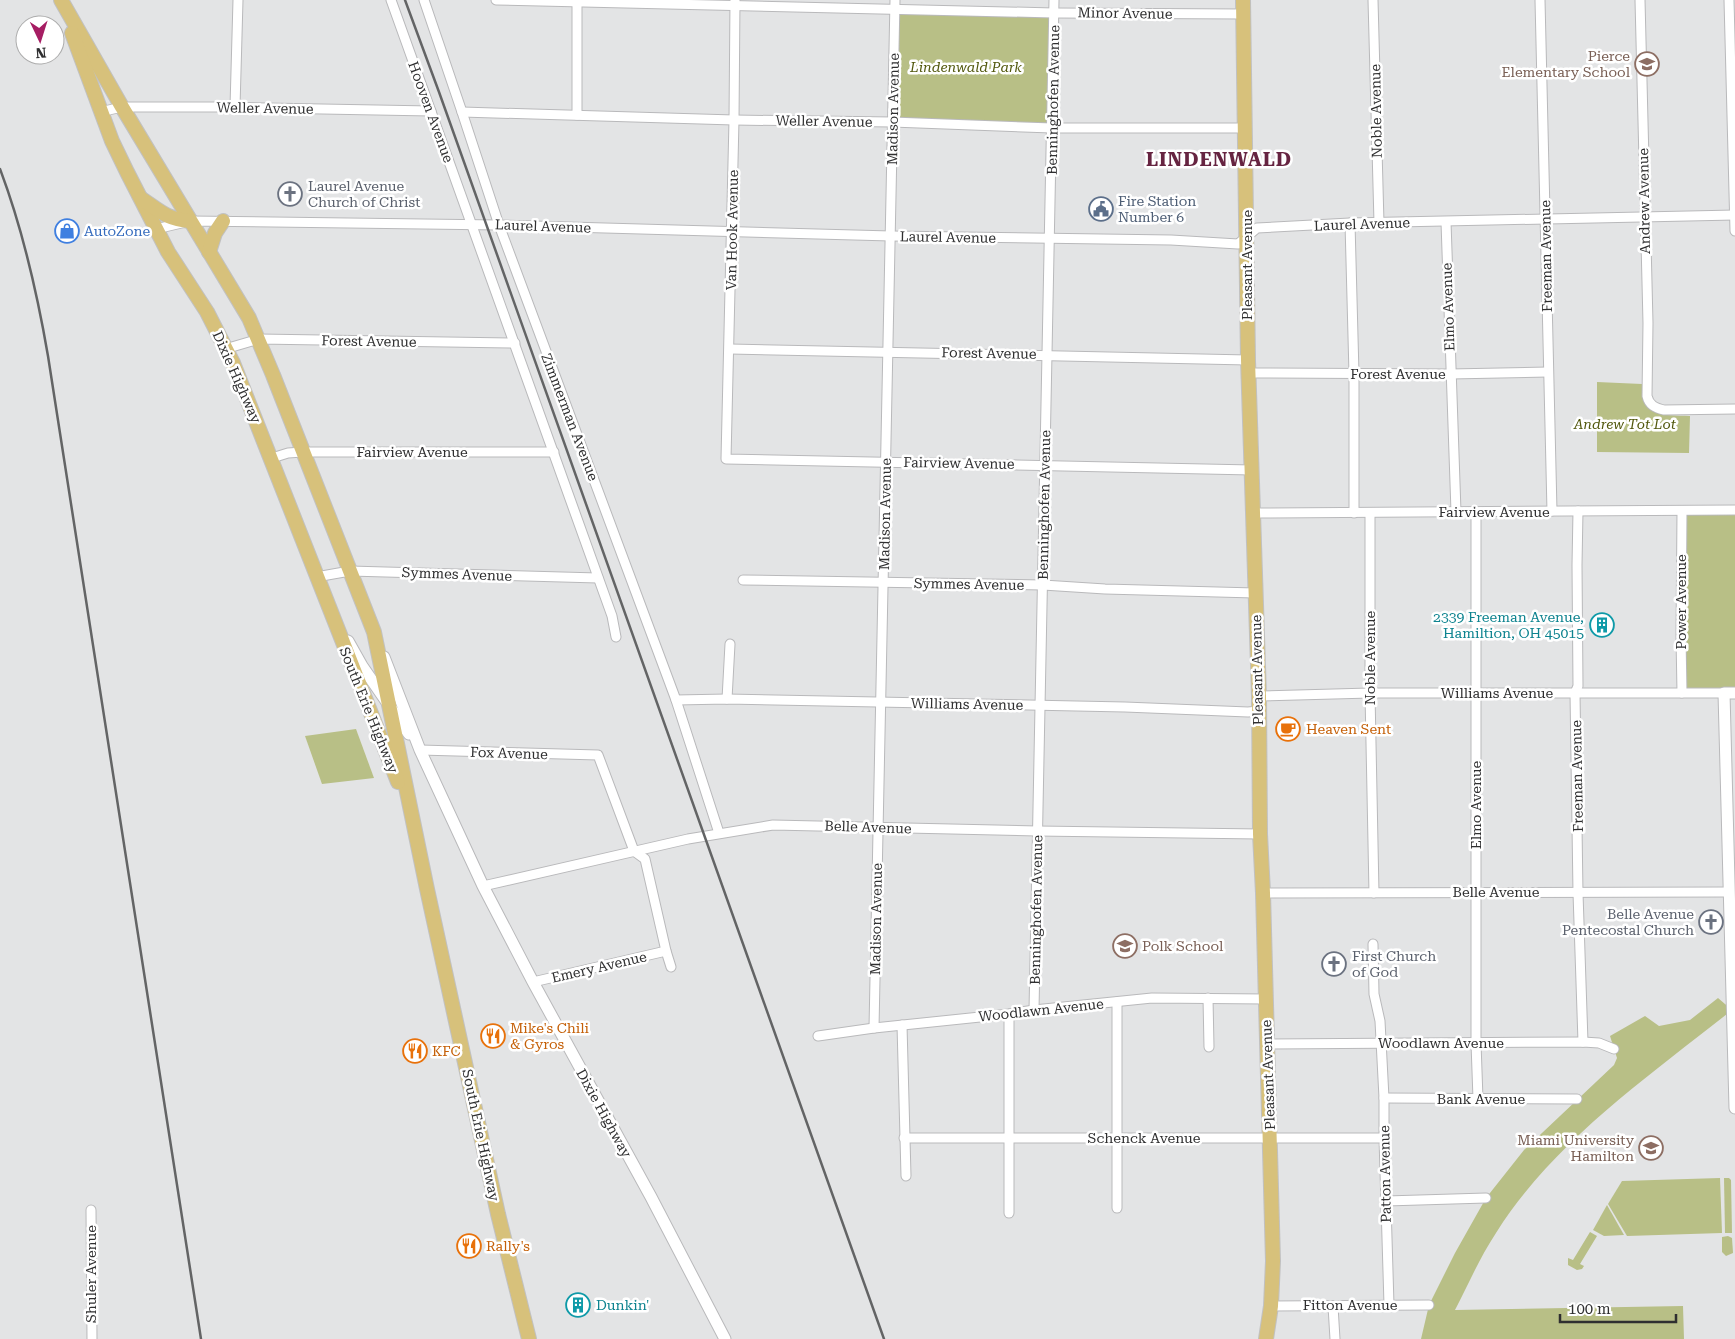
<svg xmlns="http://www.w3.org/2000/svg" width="1735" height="1339" font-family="'Roboto Serif',serif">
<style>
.green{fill:#b8bf86}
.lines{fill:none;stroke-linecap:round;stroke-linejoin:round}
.minor-casing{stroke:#b9b9bb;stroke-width:11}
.tertiary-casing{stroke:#b9b9bb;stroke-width:13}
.primary-casing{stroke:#c1c1c1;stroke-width:16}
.minor{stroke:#fff;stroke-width:9}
.tertiary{stroke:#fff;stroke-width:11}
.primary{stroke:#d7c17b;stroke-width:14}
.rail{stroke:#636465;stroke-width:2.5}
.labels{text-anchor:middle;stroke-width:5;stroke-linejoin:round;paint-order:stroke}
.street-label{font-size:14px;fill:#2f2f30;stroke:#fff}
.education-label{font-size:14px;fill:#785e54;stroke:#fff;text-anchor:end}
.park-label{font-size:14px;font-style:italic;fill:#51570c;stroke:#fff}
.worship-label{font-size:14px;fill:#5b616d;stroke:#fff;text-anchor:start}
.service-label{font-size:14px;fill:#4e5e75;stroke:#fff;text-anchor:start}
.shop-label{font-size:14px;fill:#366cbe;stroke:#fff;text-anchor:start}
.culture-label{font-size:14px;fill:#0d838f;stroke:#fff;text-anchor:end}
.food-label{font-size:14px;fill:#c56008;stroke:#fff;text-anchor:start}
.district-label{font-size:19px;font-weight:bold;letter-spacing:1px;fill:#662441;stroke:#fff}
</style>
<rect width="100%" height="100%" fill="#e3e4e5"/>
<!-- green -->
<g class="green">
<path d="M895 9 1054 13 1052 128 892 122Z"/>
<path d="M1597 382 1642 384C1642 418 1663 415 1690 416L1689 453 1597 452Z"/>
<path d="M1735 510V693H1682V511Z"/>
<path d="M356 729 374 778 322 784 305 736Z"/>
<path d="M1718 998 1732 1010C1648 1077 1554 1141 1496 1233 1480 1257 1468 1285 1455 1310L1683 1306 1684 1339H1421L1429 1305 1455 1253 1486 1198 1524 1150 1614 1065 1617 1058 1610 1036 1645 1016 1659 1026 1690 1020Z"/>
<path d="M1720 1178 1722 1233 1627 1236 1608 1204 1622 1181Z"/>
<path d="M1724 1178H1729L1731 1180 1732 1233H1725Z"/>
<path d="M1607 1205 1624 1235 1604 1236 1593 1230Z"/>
<path d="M1590 1232 1597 1236 1580 1264 1584 1266 1582 1269 1577 1270 1568 1265V1258L1573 1260Z"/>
<path d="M1728 1236 1732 1238 1733 1253 1726 1256 1722 1252V1237Z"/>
</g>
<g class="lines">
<!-- minor casing -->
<g class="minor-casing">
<g id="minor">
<path d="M391 0 612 616 616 637"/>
<path d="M424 0 462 112 499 225 676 700 719 833"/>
<path d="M496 0 1054 13 1244 14"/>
<path d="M577 0V115"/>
<path d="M735 0 734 120 726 459 1252 470"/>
<path d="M1373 0 1379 223"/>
<path d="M1540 0 1552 511"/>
<path d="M1640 0 1648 323 1647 396C1649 405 1655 408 1664 410L1735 409"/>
<path d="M1729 0 1735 231"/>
<path d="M235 107 238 0"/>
<path d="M100 112 122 107H216L431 111"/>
<path d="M462 112 734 120 892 122 1052 128H1246"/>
<path d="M1446 222 1456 512"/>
<path d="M1350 223 1354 374V513"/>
<path d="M156 229 190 221 499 225 891 236 1171 240 1238 244 1257 228 1350 223 1735 215"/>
<path d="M225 349 259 339 515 343"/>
<path d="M730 349 1248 360"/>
<path d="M1248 373 1450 374 1548 372"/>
<path d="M272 458 288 453 303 452H554"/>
<path d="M1578 511 1577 565 1578 686 1575 693 1578 893 1583 1042"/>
<path d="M1682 511 1681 637 1682 693"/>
<path d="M1476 512V1043L1478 1099"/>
<path d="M1254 513 1735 510"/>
<path d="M1370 513V693L1374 893"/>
<path d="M316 577 350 571 598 578"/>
<path d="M743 580 1043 585 1105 589 1255 593"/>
<path d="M1259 696 1370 693H1724"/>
<path d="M727 699 730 644"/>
<path d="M676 700 727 699 1125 707 1248 712 1258 711"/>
<path d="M420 750 598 755 634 851 645 859 666 951 671 967"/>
<path d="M483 886 688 839 773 825 1037 831 1260 834"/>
<path d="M1263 893 1728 892"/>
<path d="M1373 944 1374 994 1380 1021 1384 1098V1138L1389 1305"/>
<path d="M533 982 666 951"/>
<path d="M1208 998 1209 1047"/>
<path d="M1034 1010 1054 0"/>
<path d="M1009 1014V1213"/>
<path d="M902 1025 906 1176"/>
<path d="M874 1028 895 0"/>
<path d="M818 1036 874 1028 1009 1014 1034 1010 1152 998 1266 999"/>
<path d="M1267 1044 1583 1042 1599 1043 1614 1049"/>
<path d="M1384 1098 1577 1099"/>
<path d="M904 1138H1384"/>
<path d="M1386 1201 1486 1198"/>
<path d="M1117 1208V1002"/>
<path d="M91 1210 92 1339"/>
<path d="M1271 1306 1429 1305"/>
<path d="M1333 1306 1335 1339"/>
</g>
</g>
<!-- tertiary casing -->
<g class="tertiary-casing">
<g id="tertiary">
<path d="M348 641 362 666 409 734"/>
<path d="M384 657 420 750 483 886 533 982 651 1197 725 1339"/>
<path d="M1735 693H1724L1735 1108"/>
</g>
</g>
<!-- primary casing -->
<g class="primary-casing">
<g id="primary">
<path d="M61 0 122 107 249 318 273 375 374 632 427 889 498 1214 529 1339"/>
<path d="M1243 0 1248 360 1259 696 1260 834 1263 893 1273 1261 1271 1306 1266 1339"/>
<path d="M72 33 112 141 127 172 168 252 207 312 233 363 398 782"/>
<path d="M142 199C161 212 167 219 190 221"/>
<path d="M209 252 215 233 223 221"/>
</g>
</g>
<!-- minor -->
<use href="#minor" class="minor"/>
<!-- tertiary -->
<use href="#tertiary" class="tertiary"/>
<!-- primary -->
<use href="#primary" class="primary"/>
<!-- rail -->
<g class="rail">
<path d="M405 0 439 92 884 1339"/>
<path d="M0 169C23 230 37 292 48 356L201 1339"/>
</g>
</g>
<!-- icons -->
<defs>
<g id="school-ring" transform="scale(1.25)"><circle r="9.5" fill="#fff" stroke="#8d6e63" stroke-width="1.5"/><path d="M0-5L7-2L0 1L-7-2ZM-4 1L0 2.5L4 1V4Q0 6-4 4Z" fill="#8d6e63"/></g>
<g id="church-ring" transform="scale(1.25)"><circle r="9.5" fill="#fff" stroke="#6b7280" stroke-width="1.5"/><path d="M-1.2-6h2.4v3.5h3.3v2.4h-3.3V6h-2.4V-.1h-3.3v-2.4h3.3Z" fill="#6b7280"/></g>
<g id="civic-ring" transform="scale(1.25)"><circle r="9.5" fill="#fff" stroke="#5c6f8a" stroke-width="1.5"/><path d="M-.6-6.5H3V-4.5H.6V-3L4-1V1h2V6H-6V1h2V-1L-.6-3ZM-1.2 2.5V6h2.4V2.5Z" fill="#5c6f8a"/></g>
<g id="shop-ring" transform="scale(1.25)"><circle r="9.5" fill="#fff" stroke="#3f7fe0" stroke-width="1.5"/><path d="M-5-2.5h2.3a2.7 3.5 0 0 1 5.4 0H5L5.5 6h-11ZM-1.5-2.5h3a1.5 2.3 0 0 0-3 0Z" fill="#3f7fe0"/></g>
<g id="building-ring" transform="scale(1.25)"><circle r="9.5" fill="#fff" stroke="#0f9aa8" stroke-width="1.5"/><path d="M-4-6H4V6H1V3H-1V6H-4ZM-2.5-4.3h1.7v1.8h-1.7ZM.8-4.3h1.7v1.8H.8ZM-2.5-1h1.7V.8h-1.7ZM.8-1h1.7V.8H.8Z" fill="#0f9aa8"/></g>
<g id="cafe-ring" transform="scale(1.25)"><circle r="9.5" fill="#fff" stroke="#e8710a" stroke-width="1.5"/><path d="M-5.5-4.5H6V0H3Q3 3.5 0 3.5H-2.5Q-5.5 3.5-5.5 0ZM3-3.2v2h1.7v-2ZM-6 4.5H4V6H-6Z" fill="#e8710a"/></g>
<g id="restaurant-ring" transform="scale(1.25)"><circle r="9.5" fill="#fff" stroke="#e8710a" stroke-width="1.5"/><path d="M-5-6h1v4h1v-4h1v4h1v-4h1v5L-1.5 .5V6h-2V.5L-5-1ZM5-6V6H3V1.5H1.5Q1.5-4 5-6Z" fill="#e8710a"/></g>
<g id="university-ring" transform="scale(1.25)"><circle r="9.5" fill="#fff" stroke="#8d6e63" stroke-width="1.5"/><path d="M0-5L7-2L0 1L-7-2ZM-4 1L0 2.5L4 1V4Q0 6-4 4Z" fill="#8d6e63"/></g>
</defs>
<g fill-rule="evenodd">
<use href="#school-ring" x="1647" y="64"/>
<use href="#church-ring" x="290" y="194"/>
<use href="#civic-ring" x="1101" y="209"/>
<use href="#shop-ring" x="67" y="231"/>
<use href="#building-ring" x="1602" y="625"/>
<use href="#cafe-ring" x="1288" y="729"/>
<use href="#church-ring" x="1711" y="922"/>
<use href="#school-ring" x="1125" y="946"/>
<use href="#church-ring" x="1334" y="964"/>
<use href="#restaurant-ring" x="493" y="1036"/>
<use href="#restaurant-ring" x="415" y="1051"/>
<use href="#university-ring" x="1651" y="1148"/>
<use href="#restaurant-ring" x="469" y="1246"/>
<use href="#building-ring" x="578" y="1305"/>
</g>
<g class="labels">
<!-- street labels -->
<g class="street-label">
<text transform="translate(1125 13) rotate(1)" y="5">Minor Avenue</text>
<text transform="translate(1053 100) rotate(-89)" y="5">Benninghofen Avenue</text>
<text transform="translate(265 108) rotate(1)" y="5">Weller Avenue</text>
<text transform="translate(893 109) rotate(-89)" y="5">Madison Avenue</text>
<text transform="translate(1376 111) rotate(-91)" y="5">Noble Avenue</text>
<text transform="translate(431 112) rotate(70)" y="5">Hooven Avenue</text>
<text transform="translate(824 121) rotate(1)" y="5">Weller Avenue</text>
<text transform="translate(1644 201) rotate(-91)" y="5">Andrew Avenue</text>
<text transform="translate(1362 224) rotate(-2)" y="5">Laurel Avenue</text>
<text transform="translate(543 226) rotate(2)" y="5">Laurel Avenue</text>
<text transform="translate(732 230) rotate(-89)" y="5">Van Hook Avenue</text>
<text transform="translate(948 237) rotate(1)" y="5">Laurel Avenue</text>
<text transform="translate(1546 256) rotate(-91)" y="5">Freeman Avenue</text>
<text transform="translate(1247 265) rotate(-90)" y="5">Pleasant Avenue</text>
<text transform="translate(1448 307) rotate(-92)" y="5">Elmo Avenue</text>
<text transform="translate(369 341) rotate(1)" y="5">Forest Avenue</text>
<text transform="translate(989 353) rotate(1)" y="5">Forest Avenue</text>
<text x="1398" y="379">Forest Avenue</text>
<text transform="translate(237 377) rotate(66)" y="5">Dixie Highway</text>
<text transform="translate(570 417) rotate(69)" y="5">Zimmerman Avenue</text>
<text x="412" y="457">Fairview Avenue</text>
<text transform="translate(959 463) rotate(1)" y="5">Fairview Avenue</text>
<text transform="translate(1044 505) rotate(-89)" y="5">Benninghofen Avenue</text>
<text x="1494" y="517">Fairview Avenue</text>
<text transform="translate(885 514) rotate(-89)" y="5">Madison Avenue</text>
<text transform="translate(457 574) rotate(2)" y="5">Symmes Avenue</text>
<text transform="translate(969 584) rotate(1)" y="5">Symmes Avenue</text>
<text transform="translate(1681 602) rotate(-90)" y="5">Power Avenue</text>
<text transform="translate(1370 658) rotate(-90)" y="5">Noble Avenue</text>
<text transform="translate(1257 670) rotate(-91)" y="5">Pleasant Avenue</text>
<text x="1497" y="698">Williams Avenue</text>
<text transform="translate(967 704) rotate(1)" y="5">Williams Avenue</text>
<text transform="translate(369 710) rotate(68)" y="5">South Erie Highway</text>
<text transform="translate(509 753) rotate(2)" y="5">Fox Avenue</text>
<text transform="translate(1577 776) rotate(-91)" y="5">Freeman Avenue</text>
<text transform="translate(1476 805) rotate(-90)" y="5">Elmo Avenue</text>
<text transform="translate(868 827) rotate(2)" y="5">Belle Avenue</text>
<text x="1496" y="897">Belle Avenue</text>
<text transform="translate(1036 910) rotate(-89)" y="5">Benninghofen Avenue</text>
<text transform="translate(876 919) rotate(-89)" y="5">Madison Avenue</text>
<text transform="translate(599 967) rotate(-13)" y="5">Emery Avenue</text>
<text transform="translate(1041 1010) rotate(-6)" y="5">Woodlawn Avenue</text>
<text x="1441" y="1048">Woodlawn Avenue</text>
<text transform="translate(1268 1075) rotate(-92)" y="5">Pleasant Avenue</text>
<text x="1481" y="1104">Bank Avenue</text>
<text transform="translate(604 1113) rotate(61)" y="5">Dixie Highway</text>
<text transform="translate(481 1135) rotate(78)" y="5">South Erie Highway</text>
<text x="1144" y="1143">Schenck Avenue</text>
<text transform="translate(1385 1174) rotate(-91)" y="5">Patton Avenue</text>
<text transform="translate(91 1274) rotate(-90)" y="5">Shuler Avenue</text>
<text x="1350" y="1310">Fitton Avenue</text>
</g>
<!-- education labels -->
<g class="education-label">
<text x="1630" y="61">Pierce<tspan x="1630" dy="16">Elementary School</tspan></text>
<text x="1142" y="951" text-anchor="start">Polk School</text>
<text x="1634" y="1145">Miami University<tspan x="1634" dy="16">Hamilton</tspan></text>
</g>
<!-- park labels -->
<g class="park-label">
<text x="966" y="72">Lindenwald Park</text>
<text x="1625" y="429">Andrew Tot Lot</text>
</g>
<!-- worship labels -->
<g class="worship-label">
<text x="308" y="191">Laurel Avenue<tspan x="308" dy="16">Church of Christ</tspan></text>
<text x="1694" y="919" text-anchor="end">Belle Avenue<tspan x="1694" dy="16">Pentecostal Church</tspan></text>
<text x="1352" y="961">First Church<tspan x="1352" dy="16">of God</tspan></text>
</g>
<!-- service labels -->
<g class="service-label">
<text x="1118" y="206">Fire Station<tspan x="1118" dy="16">Number 6</tspan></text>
</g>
<!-- shop labels -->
<g class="shop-label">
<text x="84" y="236">AutoZone</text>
</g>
<!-- culture labels -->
<g class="culture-label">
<text x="1584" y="622">2339 Freeman Avenue,<tspan x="1584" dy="16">Hamiltion, OH 45015</tspan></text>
<text x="596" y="1310" text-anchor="start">Dunkin'</text>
</g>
<!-- food labels -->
<g class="food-label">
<text x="1306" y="734">Heaven Sent</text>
<text x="510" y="1033">Mike's Chili<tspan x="510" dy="16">&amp; Gyros</tspan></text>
<text x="432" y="1056">KFC</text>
<text x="486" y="1251">Rally's</text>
</g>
<!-- district labels -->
<g class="district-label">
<text x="1219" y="166">LINDENWALD</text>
</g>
</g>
<!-- north arrow -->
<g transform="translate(40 40) rotate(176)"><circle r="24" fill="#ffffff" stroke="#acacac"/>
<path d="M0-4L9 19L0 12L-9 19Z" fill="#a61d63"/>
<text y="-8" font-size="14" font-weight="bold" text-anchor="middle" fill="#2f2f30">N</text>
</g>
<!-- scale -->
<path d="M1560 1314v8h116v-8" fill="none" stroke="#2f2f30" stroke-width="2.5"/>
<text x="1568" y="1314" font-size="15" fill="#2f2f30" stroke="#ffffff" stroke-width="4" paint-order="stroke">100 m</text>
</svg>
